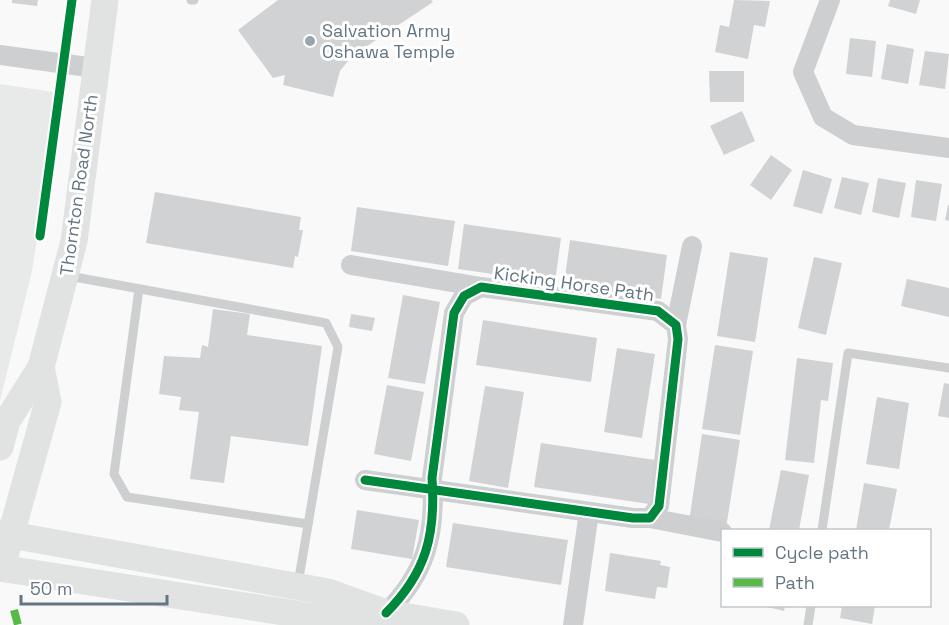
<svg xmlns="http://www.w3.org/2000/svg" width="949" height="625" font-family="'Space Grotesk',sans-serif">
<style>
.built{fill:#e8e9e9}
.building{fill:#d0d2d3}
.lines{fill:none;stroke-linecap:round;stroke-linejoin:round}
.lane{stroke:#cecfd0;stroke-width:9}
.street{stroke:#cecfd0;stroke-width:20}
.secondary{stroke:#e1e2e2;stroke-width:27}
.quiet{stroke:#58b947;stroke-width:8;stroke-dasharray:15 8;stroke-linecap:butt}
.cycleway-casing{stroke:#fff;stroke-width:13}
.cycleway{stroke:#00873e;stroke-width:9}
.poi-dot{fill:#99a4ac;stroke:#fff;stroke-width:2}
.labels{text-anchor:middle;stroke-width:6;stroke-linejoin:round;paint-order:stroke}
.poi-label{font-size:18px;fill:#657683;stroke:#fff;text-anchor:start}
.street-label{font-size:18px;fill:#657683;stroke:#fff}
</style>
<rect width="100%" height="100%" fill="#f9f9f9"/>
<!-- built -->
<path class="built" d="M0 84 60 93 32 271 0 401Z"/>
<!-- building -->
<g class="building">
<path d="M12 0H38L37 6 12 3Z"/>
<path d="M278 0H431L433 2 352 56 340 71 333 97 283 85 285 75 273 78 238 30Z"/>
<path d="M734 0 770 1 765 27 754 25 748 59 715 52 720 25 729 27Z"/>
<path d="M890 0H920L916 14 888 6Z"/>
<path d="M850 38 876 41 872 77 846 74Z"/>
<path d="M887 44 914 49 908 84 881 79Z"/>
<path d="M925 51 949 54 945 89 919 85Z"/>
<path d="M709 71H744V102H710Z"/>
<path d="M742 111 755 141 724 155 710 126Z"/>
<path d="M771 155 792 170 771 200 750 185Z"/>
<path d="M803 170 832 179 822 214 793 206Z"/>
<path d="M842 177 869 183 861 215 834 208Z"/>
<path d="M878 178 906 183 899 218 872 212Z"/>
<path d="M916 180 942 184 936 221 911 217Z"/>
<path d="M155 192 301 217 299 230H303L298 257 295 256 293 268 146 243Z"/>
<path d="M948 205H949V221L945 220Z"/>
<path d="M357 207 455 221 448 266 351 251Z"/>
<path d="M464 224 561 238 555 283 458 269Z"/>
<path d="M570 240 667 255 661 299 564 285Z"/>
<path d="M730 252 768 258 755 342 717 336Z"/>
<path d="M814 257 842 263 826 335 798 328Z"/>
<path d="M907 279 949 288V317L901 306Z"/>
<path d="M403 295 440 302 425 384 388 378Z"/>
<path d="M213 309 250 314 247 335 322 346 308 446 231 436 224 483 190 479 199 412 179 410 181 397 159 394 164 356 200 358 202 345 208 347Z"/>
<path d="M351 314 375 318 372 331 349 327Z"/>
<path d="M483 320 597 338 591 382 476 365Z"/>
<path d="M715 345 753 351 740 435 702 429Z"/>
<path d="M617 348 655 354 642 438 604 432Z"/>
<path d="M797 358 833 363 828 401 821 400 814 463 785 460Z"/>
<path d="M944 383 949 384V418L938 416Z"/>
<path d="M387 385 424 392 411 461 374 454Z"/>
<path d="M485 386 524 392 508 488 469 481Z"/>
<path d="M877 397 909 403 899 469 866 464Z"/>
<path d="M702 434 740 440 726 528 689 522Z"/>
<path d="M541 443 655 460 649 504 534 487Z"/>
<path d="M781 470 809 475 799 530H769Z"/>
<path d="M864 483 897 489 889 530H856Z"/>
<path d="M357 510 419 520 412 559 351 549Z"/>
<path d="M453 523 568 540 561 585 446 567Z"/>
<path d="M610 553 661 561 660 565 670 567 667 588 657 587 655 599 605 591Z"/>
<path d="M763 606H785L784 611Z"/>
<path d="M842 606H875L872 624 840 618Z"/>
</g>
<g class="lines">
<!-- lane -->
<g class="lane">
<path d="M191 0H194"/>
<path d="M69 276 326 323 338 347 298 584"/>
<path d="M139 289 114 474 127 497 308 524"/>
<path d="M822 530 848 353 949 368"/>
<path d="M808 625 811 606"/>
</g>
<!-- street -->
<g class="street">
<path d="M830 0 803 72 823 117 853 135 949 148"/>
<path d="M0 55 95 68"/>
<path d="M351 265 481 287"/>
<path d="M676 325 692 246"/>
<path d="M365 480 633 518H650L659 506 678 339 676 325 658 311 481 287 464 296 454 313 432 478C436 535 426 573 386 613"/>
<path d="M650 518 722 532"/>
<path d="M573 625 589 512"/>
</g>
<!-- secondary -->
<g class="secondary">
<path d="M0 447 7 421 41 367 74 241 105 0"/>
<path d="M0 533 328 592 386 613 456 625"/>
<path d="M6 552 48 402 41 367"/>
<path d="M0 568 316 617 373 614"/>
</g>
<!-- quiet -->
<path class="quiet" d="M14 610 18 625"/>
<!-- cycleway casing -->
<g class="cycleway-casing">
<g id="cycleway">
<path d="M40 236 72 0"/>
<path d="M365 480 633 518H650L659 506 678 339 676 325 658 311 481 287 464 296 454 313 432 478C436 535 426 573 386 613"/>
</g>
</g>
<!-- cycleway -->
<use href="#cycleway" class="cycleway"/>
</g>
<!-- markers -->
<circle class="poi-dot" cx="310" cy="41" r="6"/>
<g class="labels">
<!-- poi labels -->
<g class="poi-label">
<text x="322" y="37">Salvation Army<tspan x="322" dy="21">Oshawa Temple</tspan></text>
</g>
<!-- street labels -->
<g class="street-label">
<text transform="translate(79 185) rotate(-82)" y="6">Thornton Road North</text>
<text transform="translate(574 284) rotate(8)" y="6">Kicking Horse Path</text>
</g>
</g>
<!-- legend -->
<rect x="721" y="529" width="210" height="78" fill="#ffffff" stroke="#c1c8cd" stroke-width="1.5"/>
<rect x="733" y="548" width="30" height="9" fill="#00873e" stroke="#c1c8cd" stroke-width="1.5"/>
<text x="775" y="559" font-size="18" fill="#657683">Cycle path</text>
<rect x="733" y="578" width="30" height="9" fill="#58b947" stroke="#c1c8cd" stroke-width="1.5"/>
<text x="775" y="589" font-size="18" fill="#657683">Path</text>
<!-- scale -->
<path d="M21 595v9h146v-9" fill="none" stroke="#657683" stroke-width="3"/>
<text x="30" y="595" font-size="18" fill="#657683" stroke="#ffffff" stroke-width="4.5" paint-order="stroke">50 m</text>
</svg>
